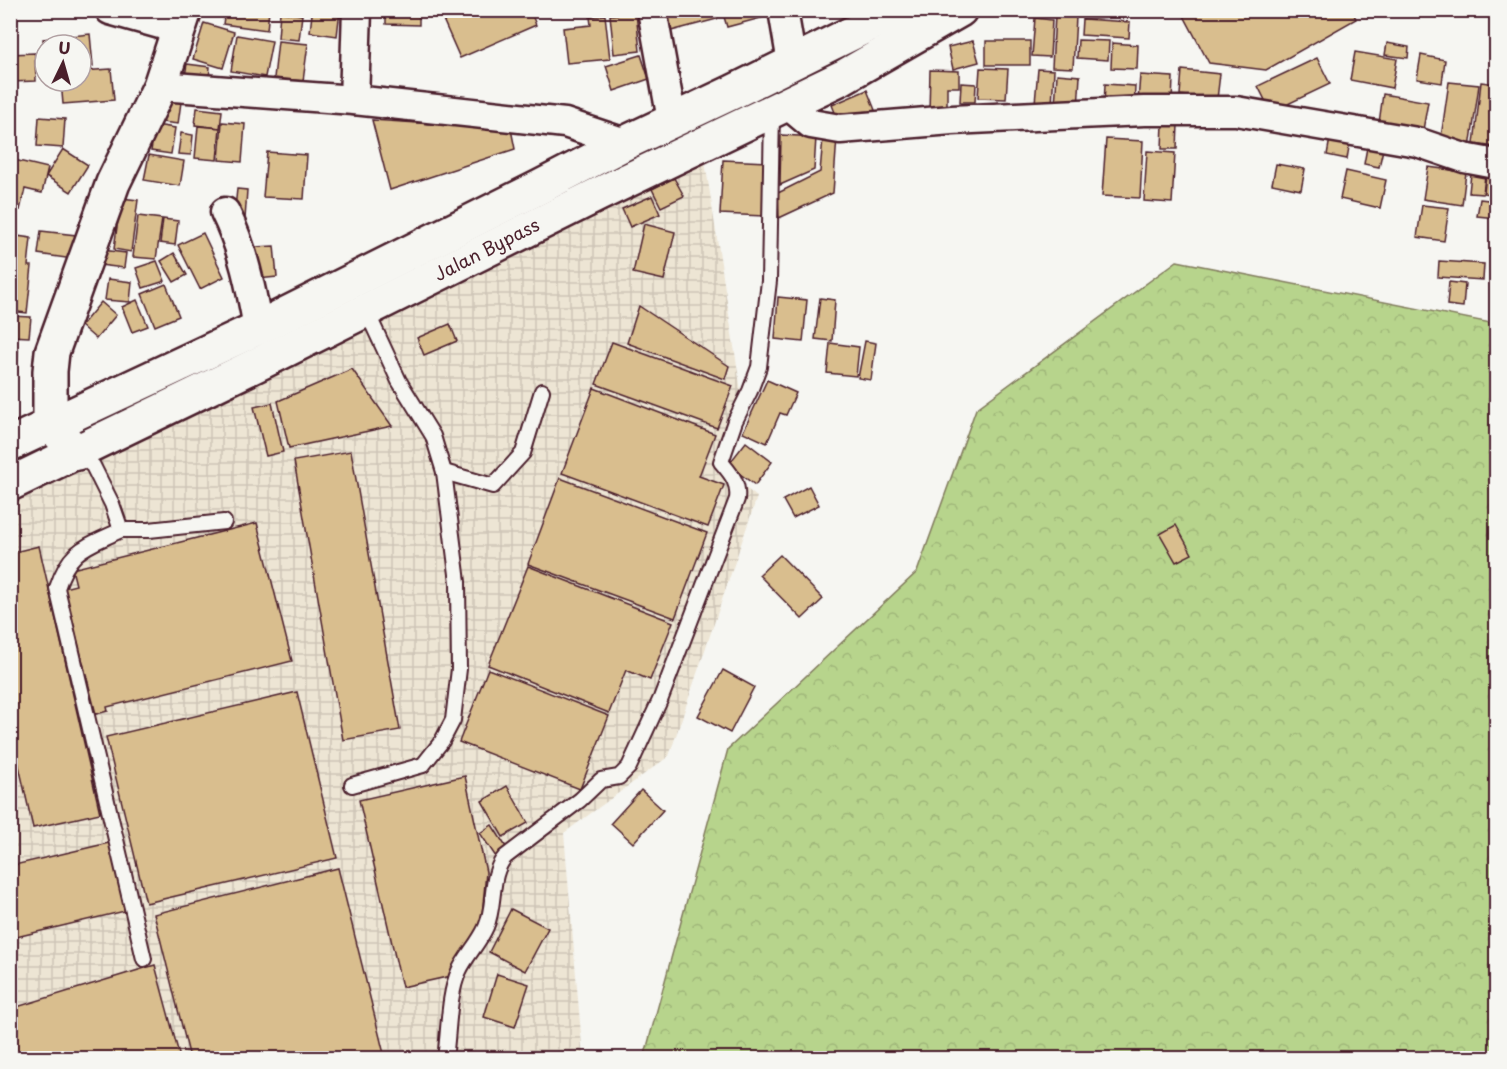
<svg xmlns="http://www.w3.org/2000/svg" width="1507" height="1069" font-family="'Playpen Sans',sans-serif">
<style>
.industrial{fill:url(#industrial-grid)}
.forest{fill:url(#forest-crowns);stroke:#807a5c;stroke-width:1.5}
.building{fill:#d9be8e;stroke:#4a1f2b;stroke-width:1.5}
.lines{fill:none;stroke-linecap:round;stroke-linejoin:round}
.service-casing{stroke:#4a1f2b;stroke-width:18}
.minor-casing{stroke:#4a1f2b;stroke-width:33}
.secondary-casing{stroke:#4a1f2b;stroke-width:38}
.trunk-casing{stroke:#4a1f2b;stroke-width:38}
.service{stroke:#f6f6f2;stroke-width:14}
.minor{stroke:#f6f6f2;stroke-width:28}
.secondary{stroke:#f6f6f2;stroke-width:33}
.trunk{stroke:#f6f6f2;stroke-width:33}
.labels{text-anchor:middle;stroke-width:5;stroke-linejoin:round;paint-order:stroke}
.street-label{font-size:18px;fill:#4a1f2b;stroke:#f6f6f2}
</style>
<defs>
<pattern id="industrial-grid" width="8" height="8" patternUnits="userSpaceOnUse" patternTransform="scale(1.5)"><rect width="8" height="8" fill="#ede5d4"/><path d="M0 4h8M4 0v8" fill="none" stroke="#cdc4b6"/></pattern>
<pattern id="forest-crowns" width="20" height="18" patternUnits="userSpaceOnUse" patternTransform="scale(1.5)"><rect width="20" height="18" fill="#b7d48c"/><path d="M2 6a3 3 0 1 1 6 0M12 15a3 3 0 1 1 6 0" fill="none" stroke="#9fb679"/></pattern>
</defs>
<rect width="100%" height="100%" fill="#f6f6f2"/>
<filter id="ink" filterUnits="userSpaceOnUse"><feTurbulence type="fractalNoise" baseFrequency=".0167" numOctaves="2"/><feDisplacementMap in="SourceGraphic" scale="12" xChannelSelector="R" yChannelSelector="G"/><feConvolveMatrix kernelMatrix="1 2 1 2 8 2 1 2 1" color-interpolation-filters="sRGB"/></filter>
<g filter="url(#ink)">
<!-- industrial -->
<path class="industrial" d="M701 136 741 391 717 465 757 497 669 756 564 833 583 1058H11V479Z"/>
<!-- forest -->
<path class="forest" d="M1177 261 1496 324V1058H644L728 749 917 572 976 409Z"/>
<!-- building -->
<g class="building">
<path d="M223 10H269L267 30 223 24 225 11Z"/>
<path d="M296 10H340L337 36 310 32 312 14Z"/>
<path d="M386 10H419V25L386 24Z"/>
<path d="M451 10H530L536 25 460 58 441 15Z"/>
<path d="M674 10H715L717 19 671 31 666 13Z"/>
<path d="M722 10H783V12L727 27Z"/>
<path d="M1186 10H1352L1356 19 1266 70 1209 63 1182 12Z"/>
<path d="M280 12 302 15 299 40 278 38Z"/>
<path d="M636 13 640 51 614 54 610 15Z"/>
<path d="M605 15 610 59 567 63 563 28 591 25 590 17Z"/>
<path d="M1055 16 1076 17 1073 68 1052 67Z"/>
<path d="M1035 18 1052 20 1050 57 1032 56Z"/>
<path d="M1082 19 1130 22 1129 38 1081 35Z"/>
<path d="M204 23 234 32 223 68 193 59Z"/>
<path d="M90 34 93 66 81 68V45H45V58L43 39Z"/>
<path d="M237 35 272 41 265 77 231 71Z"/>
<path d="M1078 40 1109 41 1108 60 1077 58Z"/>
<path d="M278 41 308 44 303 81 274 78Z"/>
<path d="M973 41 979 62 953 69 948 47Z"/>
<rect x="986" y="41" width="44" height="24"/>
<path d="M1112 43 1138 45 1137 69 1111 68Z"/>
<path d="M1387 43 1409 47 1408 58 1385 55Z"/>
<path d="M1355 52 1397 59 1392 88 1350 80Z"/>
<path d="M35 53 36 81 10 82V54Z"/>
<path d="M641 55 649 79 614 91 606 66Z"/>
<path d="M1421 55 1445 60 1442 83 1417 79Z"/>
<path d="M1317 58 1330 84 1271 112 1258 86Z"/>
<path d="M187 64 210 67 209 79 185 76Z"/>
<path d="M980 68 1008 69 1006 99 978 98Z"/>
<path d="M111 69 114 100 63 104 61 81H81V71Z"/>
<path d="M1038 69 1054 70 1052 105 1035 103Z"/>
<path d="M930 70 959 71V87H947V113H929Z"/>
<path d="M1182 70 1220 74 1217 99 1180 95Z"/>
<path d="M1057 74 1080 76 1078 109 1055 107Z"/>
<path d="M1140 75 1173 77 1172 104 1138 102Z"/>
<path d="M1449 82 1479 85 1470 148 1440 144Z"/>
<path d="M1481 82 1496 84V147L1474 144Z"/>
<path d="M961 83 976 84 975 102H960Z"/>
<path d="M1105 84 1135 86 1134 108 1104 107Z"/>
<path d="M867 90 875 110 840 125 832 105Z"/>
<path d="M1383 94 1428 102 1423 130 1379 123Z"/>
<path d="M164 101 181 102 178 124 162 122Z"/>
<path d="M197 108 222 111 220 128 195 125Z"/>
<path d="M39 117 65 119 63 148 37 146Z"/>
<path d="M372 120 511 129 515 149 390 190Z"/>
<path d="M222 122 245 124 242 162 219 160Z"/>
<path d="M1163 123 1178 124 1177 149H1162Z"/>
<path d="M155 125 175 128 171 154 151 151Z"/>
<path d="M198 126 220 128 217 160 195 158Z"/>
<path d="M181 133 193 135 191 155 178 154Z"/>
<path d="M781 135 816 137 814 170 780 185Z"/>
<path d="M837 137 833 193 779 218 778 193 820 172 823 138Z"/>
<path d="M1330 138 1350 141 1347 159 1327 155Z"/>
<path d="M1106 139 1143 141 1140 198 1102 196Z"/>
<path d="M1368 142 1384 145 1379 167 1364 164Z"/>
<path d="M63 149 88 165 71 192 46 176Z"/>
<path d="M1147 151 1175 153 1172 203 1144 201Z"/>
<path d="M267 152 307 155 304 199 263 197Z"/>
<path d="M149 155 184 161 180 186 144 180Z"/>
<path d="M10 159 48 168 42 193 25 189 20 210 10 208Z"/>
<path d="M723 160 767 162 764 216 720 214Z"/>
<path d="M1276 164 1305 169 1301 190 1272 184Z"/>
<path d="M1428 167 1466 172 1462 205 1423 199Z"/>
<path d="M1346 171 1386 180 1380 208 1340 199Z"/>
<path d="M1471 173 1485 175 1483 194 1469 193Z"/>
<path d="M1486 175 1496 176V195L1484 193Z"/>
<path d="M674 178 684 196 661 207 652 189Z"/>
<path d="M237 189 247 190 245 219 234 218Z"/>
<path d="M652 196 660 214 630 227 622 209Z"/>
<path d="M121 198 138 200 131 252 114 249Z"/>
<path d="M1480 199 1496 201V218L1477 216Z"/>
<path d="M1422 205 1449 208 1444 241 1417 237Z"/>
<path d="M138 216 162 219 156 259 133 257Z"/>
<path d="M163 219 178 221 175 245 160 243Z"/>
<path d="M644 224 675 232 664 280 633 273Z"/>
<path d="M41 231 76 235 73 259 38 254Z"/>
<path d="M203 233 224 277 200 289 178 245Z"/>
<path d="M10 235 31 238 28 266H32L27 313 10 311Z"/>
<path d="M274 246 277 277 258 279 255 247Z"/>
<path d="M102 250 126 253 124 268 100 265Z"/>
<path d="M174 253 187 275 174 282 161 261Z"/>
<path d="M157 261 165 281 143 288 136 268Z"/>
<path d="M1439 261 1484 264 1483 280 1438 277Z"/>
<path d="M108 279 132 282 130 302 105 300Z"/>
<path d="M1449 282 1465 284 1463 307 1447 305Z"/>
<path d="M166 284 179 316 155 326 142 294Z"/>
<path d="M778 297 807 300 803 342 775 339Z"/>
<path d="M820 298 835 300 832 341 815 339Z"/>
<path d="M137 300 148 326 132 332 122 307Z"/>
<path d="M101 302 116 315 96 339 81 326Z"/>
<path d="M639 306 729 366 725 379 627 343Z"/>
<path d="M10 316 31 317 29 337 10 336Z"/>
<path d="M450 324 457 341 424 355 417 338Z"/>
<path d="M865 341 876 343 871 380 858 378Z"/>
<path d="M612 342 733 386 717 428 596 384Z"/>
<path d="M830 343 859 347 856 376 827 373Z"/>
<path d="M10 349 18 350 17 373H10Z"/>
<path d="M352 369 392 426 289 448 278 401Z"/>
<path d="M767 380 796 393 786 415 780 413 767 443 743 432Z"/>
<path d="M594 388 715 434 699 476 724 485 708 527 562 473Z"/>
<path d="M272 403 283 452 266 456 254 407Z"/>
<path d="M746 442 772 462 755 485 728 465Z"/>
<path d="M351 451 400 730 343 740 294 461Z"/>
<path d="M560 478 707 533 675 618 528 564Z"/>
<path d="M809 486 819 505 793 518 783 500Z"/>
<path d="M257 523 292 661 107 707 108 711 96 714 64 588 76 585 72 569Z"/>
<path d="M1176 525 1192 554 1176 562 1160 534Z"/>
<path d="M39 546 100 813 33 828 17 757 10 759V553Z"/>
<path d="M780 555 823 599 802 619 759 575Z"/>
<path d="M528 566 673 622 650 680 626 670 609 713 488 665Z"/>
<path d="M488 669 609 716 580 789 459 742Z"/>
<path d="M723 670 754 687 730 733 698 716Z"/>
<path d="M297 692 337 858 146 903 106 737Z"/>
<path d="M465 776 486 872 481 927 451 976 402 987 359 800Z"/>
<path d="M507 786 528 823 503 837 482 801Z"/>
<path d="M641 790 663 810 633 843 611 823Z"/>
<path d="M492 825 508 850 496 857 480 833Z"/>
<path d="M113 842 129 910 12 938 10 866Z"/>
<path d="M338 868 385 1058H190L154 914Z"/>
<path d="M511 909 548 928 525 971 489 952Z"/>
<path d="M155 965 180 1058H10V1009Z"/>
<path d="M497 974 529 984 515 1027 484 1017Z"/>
</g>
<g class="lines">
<!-- service casing -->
<g class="service-casing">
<g id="service">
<path d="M77 453 93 466 112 504 121 530C86 547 70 548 57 588L144 959"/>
<path d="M444 472 493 486 523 453 542 391"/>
<path d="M121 530H149L224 522"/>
<path d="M352 785 423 765 442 741 453 720 459 669 458 582 444 472 433 436 399 381 366 310"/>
<path d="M445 1058C449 1032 448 995 459 971 466 956 479 943 486 927 496 905 489 875 505 857L580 800 601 780 619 777 629 767 661 698 737 499C739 482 731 474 721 462L735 421 750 391 759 367 769 281 772 112"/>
</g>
</g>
<!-- minor casing -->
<g class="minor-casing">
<g id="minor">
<path d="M110 10 178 29"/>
<path d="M652 10 672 120"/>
<path d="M783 10 792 63"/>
<path d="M160 86 354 100 565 123 625 143"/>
<path d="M354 100 357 10"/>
<path d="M787 104 811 124 840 129 952 120 1144 111H1236L1417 142 1464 158 1496 164"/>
<path d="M225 212C243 248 251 288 258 328"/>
</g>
</g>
<!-- secondary casing -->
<g class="secondary-casing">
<path id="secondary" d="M77 453 50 424V371L52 352 113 183 160 86 185 10"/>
</g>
<!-- trunk casing -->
<g class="trunk-casing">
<g id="trunk">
<path d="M10 444 258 328 540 187 625 143 733 92 899 10"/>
<path d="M10 484 262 362 599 194 843 77 960 10"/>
</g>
</g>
<!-- service -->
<use href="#service" class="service"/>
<!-- minor -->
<use href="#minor" class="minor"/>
<!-- secondary -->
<use href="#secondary" class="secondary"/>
<!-- trunk -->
<use href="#trunk" class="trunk"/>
</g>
</g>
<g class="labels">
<!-- street labels -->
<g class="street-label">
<text transform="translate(487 250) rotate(-27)" y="6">Jalan Bypass</text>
</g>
</g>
<!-- margin -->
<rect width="1507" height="1069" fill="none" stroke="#f6f6f2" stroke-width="36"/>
<rect x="18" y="18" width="1471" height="1033" fill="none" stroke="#4a1f2b" stroke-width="2" filter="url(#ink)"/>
<!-- north arrow -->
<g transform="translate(63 63) rotate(5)"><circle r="28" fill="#f6f6f2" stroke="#b1a0a2" stroke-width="1.5"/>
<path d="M0-4.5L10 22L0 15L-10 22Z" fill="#4a1f2b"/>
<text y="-9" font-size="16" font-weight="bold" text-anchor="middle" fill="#4a1f2b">U</text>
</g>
</svg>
